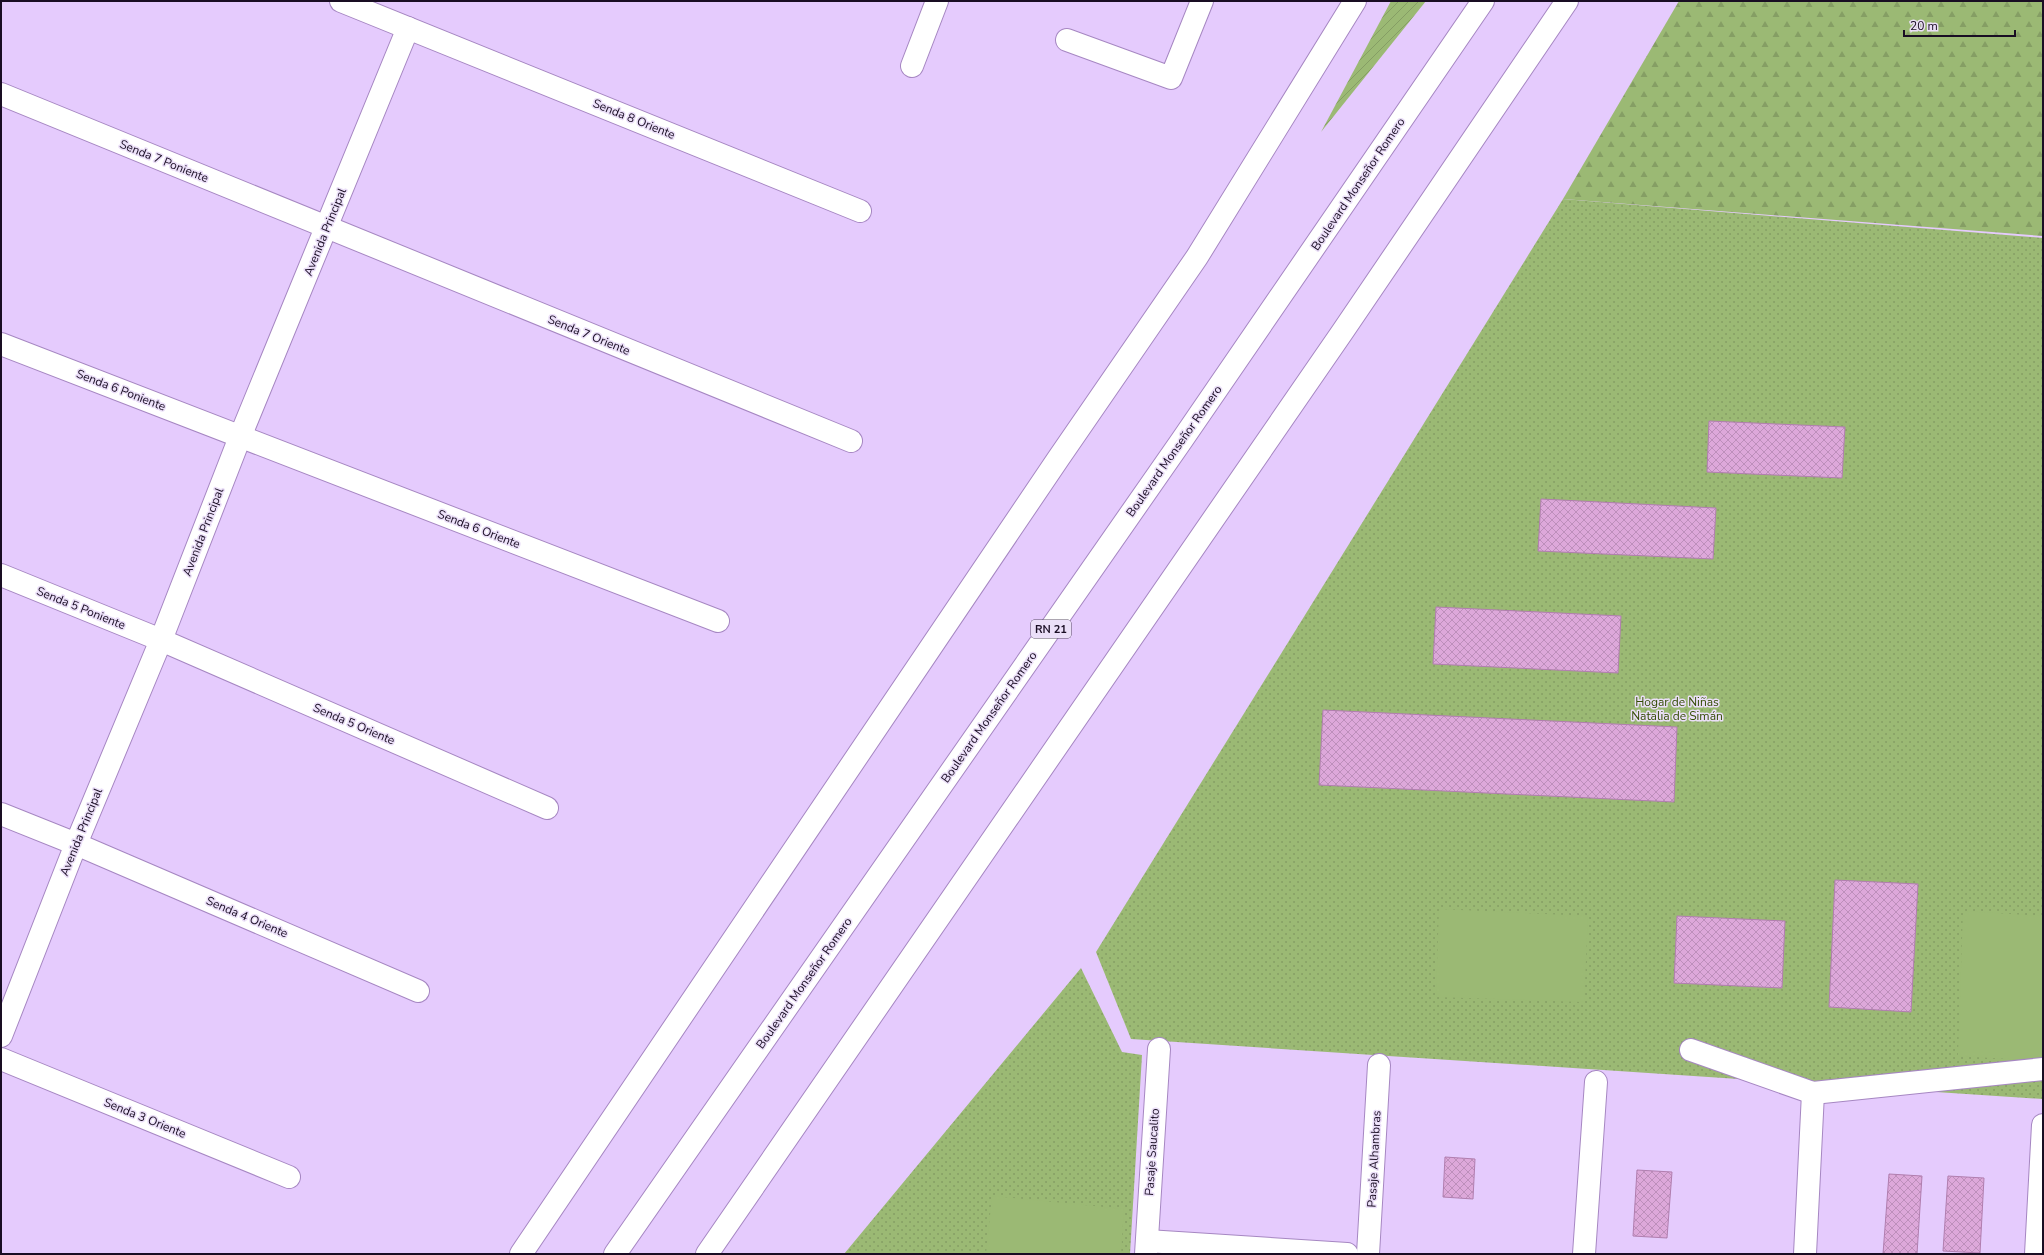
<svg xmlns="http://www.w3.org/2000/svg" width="2044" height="1255" font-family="'Nunito Sans',sans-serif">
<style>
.grass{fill:url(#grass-dots)}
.forest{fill:url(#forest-firs)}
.garden{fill:url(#garden-furrows)}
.pitch{fill:#9bb974}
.building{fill:url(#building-cross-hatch);stroke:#b17eaf}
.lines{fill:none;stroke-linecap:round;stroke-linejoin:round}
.minor-casing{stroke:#a687c2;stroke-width:24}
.highway-casing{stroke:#a687c2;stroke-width:24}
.minor{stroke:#fff;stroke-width:22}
.highway{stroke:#fff;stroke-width:22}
.labels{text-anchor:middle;stroke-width:3;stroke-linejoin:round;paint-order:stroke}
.shield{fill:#ebdff8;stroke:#584c63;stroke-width:1}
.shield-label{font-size:11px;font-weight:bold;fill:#190d23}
.street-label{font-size:12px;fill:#190d23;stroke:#ebdff8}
.park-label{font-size:12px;fill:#334c03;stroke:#ebdff8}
</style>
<defs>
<pattern id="grass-dots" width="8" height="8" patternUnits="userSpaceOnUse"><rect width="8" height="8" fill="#9bb974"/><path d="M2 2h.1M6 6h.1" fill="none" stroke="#859e64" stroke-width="1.8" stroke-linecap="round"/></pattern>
<pattern id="forest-firs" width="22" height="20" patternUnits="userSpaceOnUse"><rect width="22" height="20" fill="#9bb974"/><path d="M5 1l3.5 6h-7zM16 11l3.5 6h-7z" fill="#859e64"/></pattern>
<pattern id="garden-furrows" width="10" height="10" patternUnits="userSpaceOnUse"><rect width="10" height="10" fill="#9bb974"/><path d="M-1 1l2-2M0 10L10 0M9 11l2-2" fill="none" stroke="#859e64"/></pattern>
<pattern id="building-cross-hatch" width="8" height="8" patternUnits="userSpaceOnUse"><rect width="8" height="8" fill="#dda8da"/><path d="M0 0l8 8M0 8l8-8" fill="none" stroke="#bd8fbb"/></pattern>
</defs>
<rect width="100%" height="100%" fill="#e5cbfd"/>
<!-- grass -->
<g class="grass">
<path d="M1563 199 2043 238V1099L1131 1039 1096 952Z"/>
<path d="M1081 968 1122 1052 1142 1055 1130 1254H844Z"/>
</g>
<!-- forest -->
<path class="forest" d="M1679 1H2043V236L1563 199Z"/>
<!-- garden -->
<path class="garden" d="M1391 1H1426L1321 132Z"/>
<!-- pitch -->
<g class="pitch">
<path d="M1439 909 1588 916 1584 1002 1436 997Z"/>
<path d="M1963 911 2043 916V1061L1958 1056Z"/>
<path d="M992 1196 1124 1209 1121 1254H986Z"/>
</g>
<!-- building -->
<g class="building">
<path d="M1709 421 1845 427 1842 478 1707 472Z"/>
<path d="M1541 499 1716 508 1713 559 1538 551Z"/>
<path d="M1436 607 1621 616 1618 673 1433 664Z"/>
<path d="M1323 710 1677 727 1674 802 1319 785Z"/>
<path d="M1835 880 1918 884 1911 1012 1829 1007Z"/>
<path d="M1677 916 1785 921 1782 988 1674 983Z"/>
<path d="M1445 1157 1475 1159 1473 1199 1443 1197Z"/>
<path d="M1637 1170 1672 1172 1667 1238 1633 1236Z"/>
<path d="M1889 1174 1922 1176 1917 1254H1883Z"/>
<path d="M1948 1176 1984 1178 1980 1253 1943 1251Z"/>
</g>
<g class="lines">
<!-- minor casing -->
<g class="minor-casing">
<g id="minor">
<path d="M341 1 860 211"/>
<path d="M1067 40 1171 78 1202 1"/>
<path d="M912 66 937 1"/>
<path d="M1 94 851 441"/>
<path d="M1 344 718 621"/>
<path d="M1 575 161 640 547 808"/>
<path d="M1 814 76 844 418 991"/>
<path d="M1 1036 76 844 161 640 240 437 408 28"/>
<path d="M1691 1050 1813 1093 2043 1069"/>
<path d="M1 1059 289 1177"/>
<path d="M1147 1241 1347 1254"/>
<path d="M1146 1254 1159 1049"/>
<path d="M1368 1254 1379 1065"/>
<path d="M1584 1254 1596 1082"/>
<path d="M1805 1254 1813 1093"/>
<path d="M2036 1254 2043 1125"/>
</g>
</g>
<!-- highway casing -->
<g class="highway-casing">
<g id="highway">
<path d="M521 1254 1058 459 1197 257 1355 1"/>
<path d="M615 1254 1182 440 1483 1"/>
<path d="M707 1254 1343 331 1567 1"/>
</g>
</g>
<!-- minor -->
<use href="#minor" class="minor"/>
<!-- highway -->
<use href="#highway" class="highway"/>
</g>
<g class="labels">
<!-- shield labels -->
<rect class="shield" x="1031" y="620" width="40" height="18" rx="3"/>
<g class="shield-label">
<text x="1051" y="633">RN 21</text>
</g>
<!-- street labels -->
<g class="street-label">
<text transform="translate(634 119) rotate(22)" y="4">Senda 8 Oriente</text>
<text transform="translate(164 161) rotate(22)" y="4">Senda 7 Poniente</text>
<text transform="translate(1358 184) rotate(-56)" y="4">Boulevard Monseñor Romero</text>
<text transform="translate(325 232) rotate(-68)" y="4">Avenida Principal</text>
<text transform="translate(589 335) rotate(22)" y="4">Senda 7 Oriente</text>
<text transform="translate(121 390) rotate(21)" y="4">Senda 6 Poniente</text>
<text transform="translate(1174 451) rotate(-55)" y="4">Boulevard Monseñor Romero</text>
<text transform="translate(479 529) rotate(21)" y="4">Senda 6 Oriente</text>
<text transform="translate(203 532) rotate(-69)" y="4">Avenida Principal</text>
<text transform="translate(81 608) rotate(22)" y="4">Senda 5 Poniente</text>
<text transform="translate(989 717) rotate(-55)" y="4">Boulevard Monseñor Romero</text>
<text transform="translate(354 724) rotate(23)" y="4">Senda 5 Oriente</text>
<text transform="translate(81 832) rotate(-68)" y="4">Avenida Principal</text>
<text transform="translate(247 917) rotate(23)" y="4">Senda 4 Oriente</text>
<text transform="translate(804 983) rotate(-55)" y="4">Boulevard Monseñor Romero</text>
<text transform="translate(145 1118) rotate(22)" y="4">Senda 3 Oriente</text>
<text transform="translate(1152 1152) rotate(-86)" y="4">Pasaje Saucalito</text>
<text transform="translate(1374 1159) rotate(-87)" y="4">Pasaje Alhambras</text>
</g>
<!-- park labels -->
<g class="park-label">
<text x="1677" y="706">Hogar de Niñas<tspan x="1677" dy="14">Natalia de Simán</tspan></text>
</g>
</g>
<!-- border -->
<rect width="2044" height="1255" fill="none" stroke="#190d23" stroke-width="4"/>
<!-- scale -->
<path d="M1904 30v6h111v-6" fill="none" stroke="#190d23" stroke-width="2"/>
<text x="1910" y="30" font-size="12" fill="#190d23" stroke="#ebdff8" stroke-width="3" paint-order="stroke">20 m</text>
</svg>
